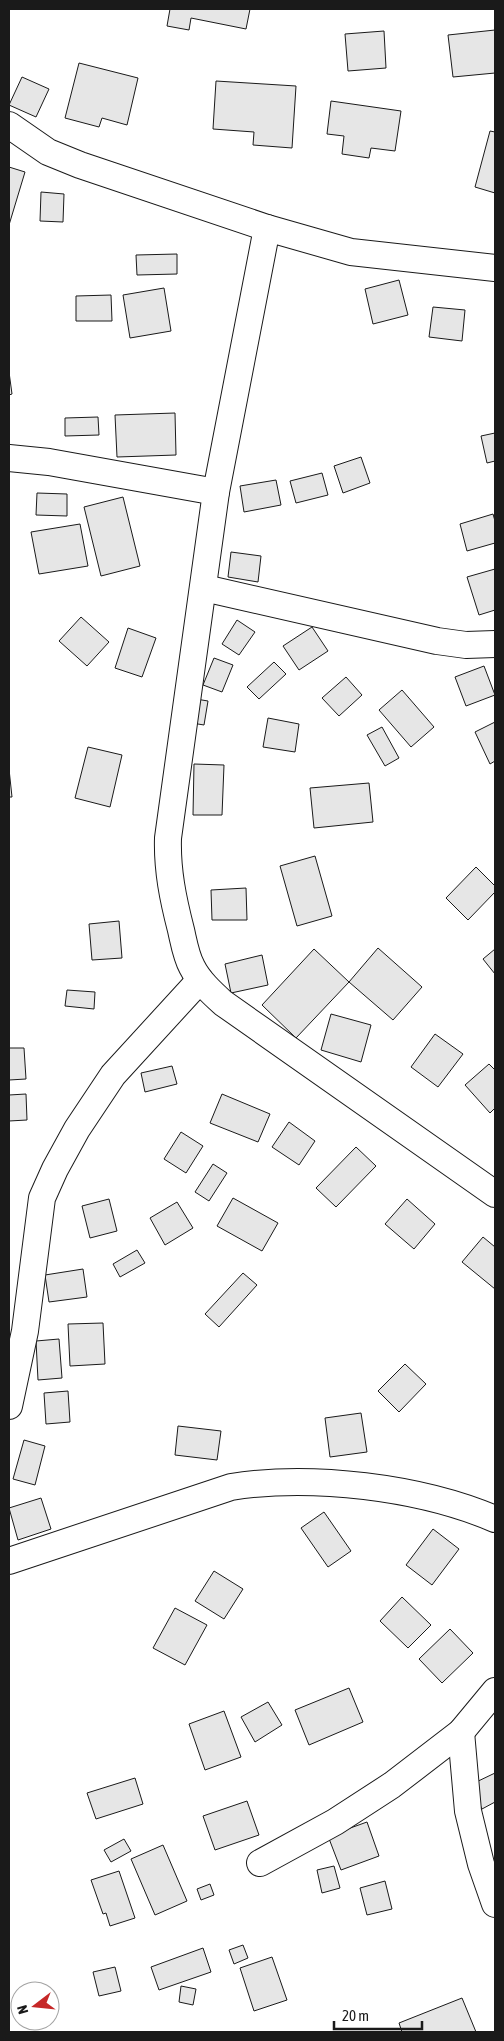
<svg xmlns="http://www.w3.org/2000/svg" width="504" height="2041" font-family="'Asap Condensed',sans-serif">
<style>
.building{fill:#e6e6e6;stroke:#1a1a1a}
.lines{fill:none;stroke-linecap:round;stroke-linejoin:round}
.minor-casing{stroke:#1a1a1a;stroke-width:28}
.minor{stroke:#fff;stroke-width:26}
</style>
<rect width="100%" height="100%" fill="#fff"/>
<!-- building -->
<g class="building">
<path d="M170 9H250L246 29 191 18 189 30 167 26Z"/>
<path d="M495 30V73L453 77 448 35Z"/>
<path d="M384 31 386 68 348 71 345 34Z"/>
<path d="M79 63 138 78 127 125 102 118 99 127 65 118Z"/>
<path d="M22 77 49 89 36 117 9 105Z"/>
<path d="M216 81 296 86 292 148 253 145 254 132 213 129Z"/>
<path d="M331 101 401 111 395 151 371 148 369 158 342 154 344 136 327 134Z"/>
<path d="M490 131 495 132V193L475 187Z"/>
<path d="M9 167 25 172 9 225Z"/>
<path d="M41 192 64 194 63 222 40 221Z"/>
<path d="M177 254V274L137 275 136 255Z"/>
<path d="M399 280 408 315 373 324 365 289Z"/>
<path d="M164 288 171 331 130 338 123 295Z"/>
<path d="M111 295 112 321H76V296Z"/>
<path d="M433 307 465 310 462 341 429 337Z"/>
<path d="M9 372 12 394 9 395Z"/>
<path d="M175 413 176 455 117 457 115 415Z"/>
<path d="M98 417 99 435 65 436V418Z"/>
<path d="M495 433V461L487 463 481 436Z"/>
<path d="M361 457 370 483 343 493 334 466Z"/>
<path d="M322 473 328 495 296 503 290 481Z"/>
<path d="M276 480 281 505 244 512 240 486Z"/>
<path d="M37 493 67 494V516L36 515Z"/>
<path d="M123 497 140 566 101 576 84 507Z"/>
<path d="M493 514 495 521V543L467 551 460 524Z"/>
<path d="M80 524 88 566 39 574 31 532Z"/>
<path d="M231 552 261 556 258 582 228 577Z"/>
<path d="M495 569V610L479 615 467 577Z"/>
<path d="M81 617 109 642 87 666 59 641Z"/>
<path d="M237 620 255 632 239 655 222 644Z"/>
<path d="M312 627 328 651 299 670 283 646Z"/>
<path d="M128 628 156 638 142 677 115 668Z"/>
<path d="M214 658 233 665 222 692 203 685Z"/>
<path d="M274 662 286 674 259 699 247 687Z"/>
<path d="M484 666 495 695 466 706 455 677Z"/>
<path d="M346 677 362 695 339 716 322 698Z"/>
<path d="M402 690 434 727 411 747 379 710Z"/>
<path d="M190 698 208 701 204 725 186 722Z"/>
<path d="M268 718 299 724 295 752 263 747Z"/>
<path d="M495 722V761L490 764 475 732Z"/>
<path d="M382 727 399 758 385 766 367 735Z"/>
<path d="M88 747 122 755 110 807 75 798Z"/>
<path d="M194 764 224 765 222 815H193Z"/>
<path d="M9 769 12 797H9Z"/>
<path d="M369 783 373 822 314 828 310 788Z"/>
<path d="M315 856 332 916 297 926 280 866Z"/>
<path d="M476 867 495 886V892L468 920 446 898Z"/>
<path d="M246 888 247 920H212L211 890Z"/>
<path d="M119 921 122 958 92 960 89 924Z"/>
<path d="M378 948 422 987 393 1020 349 982Z"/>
<path d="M314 949 349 982 296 1038 262 1005Z"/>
<path d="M495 949V974L483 959Z"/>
<path d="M262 955 268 985 231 993 225 964Z"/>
<path d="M67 990 95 992 94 1009 65 1006Z"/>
<path d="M331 1014 371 1025 361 1062 321 1050Z"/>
<path d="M435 1034 463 1054 438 1087 411 1067Z"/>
<path d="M9 1048H24L26 1079 9 1080Z"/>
<path d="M489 1064 495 1070V1108L490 1113 465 1085Z"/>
<path d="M172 1066 177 1084 145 1092 141 1073Z"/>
<path d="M26 1094 27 1120 9 1121V1095Z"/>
<path d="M222 1094 270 1114 258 1142 210 1123Z"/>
<path d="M289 1122 315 1141 299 1165 272 1147Z"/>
<path d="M181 1132 203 1146 186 1173 164 1159Z"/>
<path d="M356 1147 376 1166 336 1207 316 1188Z"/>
<path d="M213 1164 227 1173 209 1201 195 1192Z"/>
<path d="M233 1198 278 1223 262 1251 217 1226Z"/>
<path d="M109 1199 117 1231 90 1238 82 1206Z"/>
<path d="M407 1199 435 1224 414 1249 385 1224Z"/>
<path d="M177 1202 193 1228 165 1245 150 1218Z"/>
<path d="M483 1237 495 1247V1289L462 1262Z"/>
<path d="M137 1250 145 1263 120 1277 113 1264Z"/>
<path d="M83 1269 87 1297 49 1302 45 1275Z"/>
<path d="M243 1273 257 1285 219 1327 205 1314Z"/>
<path d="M103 1323 105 1364 70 1366 68 1324Z"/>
<path d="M59 1339 62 1378 38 1380 36 1341Z"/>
<path d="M405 1364 426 1384 399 1412 378 1391Z"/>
<path d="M68 1391 70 1422 46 1424 44 1393Z"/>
<path d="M361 1413 367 1452 330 1457 325 1418Z"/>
<path d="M178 1426 221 1431 217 1460 175 1455Z"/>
<path d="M24 1440 45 1446 35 1485 13 1479Z"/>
<path d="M41 1498 51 1529 18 1540 9 1508Z"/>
<path d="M324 1512 351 1551 328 1567 301 1528Z"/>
<path d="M433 1529 459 1549 432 1585 406 1565Z"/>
<path d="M214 1571 243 1589 224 1619 195 1601Z"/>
<path d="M402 1597 431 1625 408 1648 380 1621Z"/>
<path d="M175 1608 207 1625 185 1665 153 1648Z"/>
<path d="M450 1629 473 1653 442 1683 419 1659Z"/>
<path d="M349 1688 363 1722 309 1745 295 1710Z"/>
<path d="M268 1702 282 1725 255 1742 241 1717Z"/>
<path d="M224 1711 241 1757 205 1770 189 1724Z"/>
<path d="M495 1773V1802L482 1809 470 1785Z"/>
<path d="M135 1778 143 1804 96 1819 87 1793Z"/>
<path d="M247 1801 259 1835 215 1850 203 1816Z"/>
<path d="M367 1822 379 1856 341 1870 328 1836Z"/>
<path d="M124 1839 131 1851 111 1862 104 1850Z"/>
<path d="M163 1845 187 1901 155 1915 131 1859Z"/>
<path d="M334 1866 340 1888 322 1893 317 1870Z"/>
<path d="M119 1871 135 1918 110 1926 106 1913 103 1914 91 1880Z"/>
<path d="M385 1881 392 1909 367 1915 360 1888Z"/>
<path d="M210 1884 214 1895 201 1900 197 1889Z"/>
<path d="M243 1945 248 1958 234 1964 229 1950Z"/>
<path d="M203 1948 211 1972 159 1990 151 1967Z"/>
<path d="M272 1957 287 2000 254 2011 240 1968Z"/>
<path d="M115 1967 121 1991 99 1996 93 1972Z"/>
<path d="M181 1986 196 1989 193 2005 179 2002Z"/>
<path d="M462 1998 476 2032H402L399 2023Z"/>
</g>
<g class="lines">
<!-- minor casing -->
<g class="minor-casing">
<g id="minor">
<path d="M9 125 48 152 80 165 267 228 351 252 495 268"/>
<path d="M267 228 216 492 168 838C167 870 173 899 181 930 184 943 186 956 192 967 199 981 211 992 223 1003L495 1194"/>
<path d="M9 458 49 462 216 492"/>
<path d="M204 588 437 641 466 645 495 644"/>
<path d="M9 1406 25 1331 42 1198 55 1169 77 1129 113 1075 200 980"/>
<path d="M9 1561 231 1487C311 1474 420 1487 495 1519"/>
<path d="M461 1732 468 1811 481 1864 495 1904"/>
<path d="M260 1863 335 1822 392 1785 461 1732 495 1691"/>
</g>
</g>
<!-- minor -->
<use href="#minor" class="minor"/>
</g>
<!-- border -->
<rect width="504" height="2041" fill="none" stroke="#1a1a1a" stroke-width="20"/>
<!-- north arrow -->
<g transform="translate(35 2006) rotate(254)"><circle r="24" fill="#ffffff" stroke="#a3a3a3"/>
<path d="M0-4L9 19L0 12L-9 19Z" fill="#c62828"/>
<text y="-8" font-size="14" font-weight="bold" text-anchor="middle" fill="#1a1a1a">N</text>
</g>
<!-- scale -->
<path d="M334 2021v8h88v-8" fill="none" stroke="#1a1a1a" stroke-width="2.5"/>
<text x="342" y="2021" font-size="15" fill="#1a1a1a" stroke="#ffffff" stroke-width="4" paint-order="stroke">20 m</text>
</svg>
